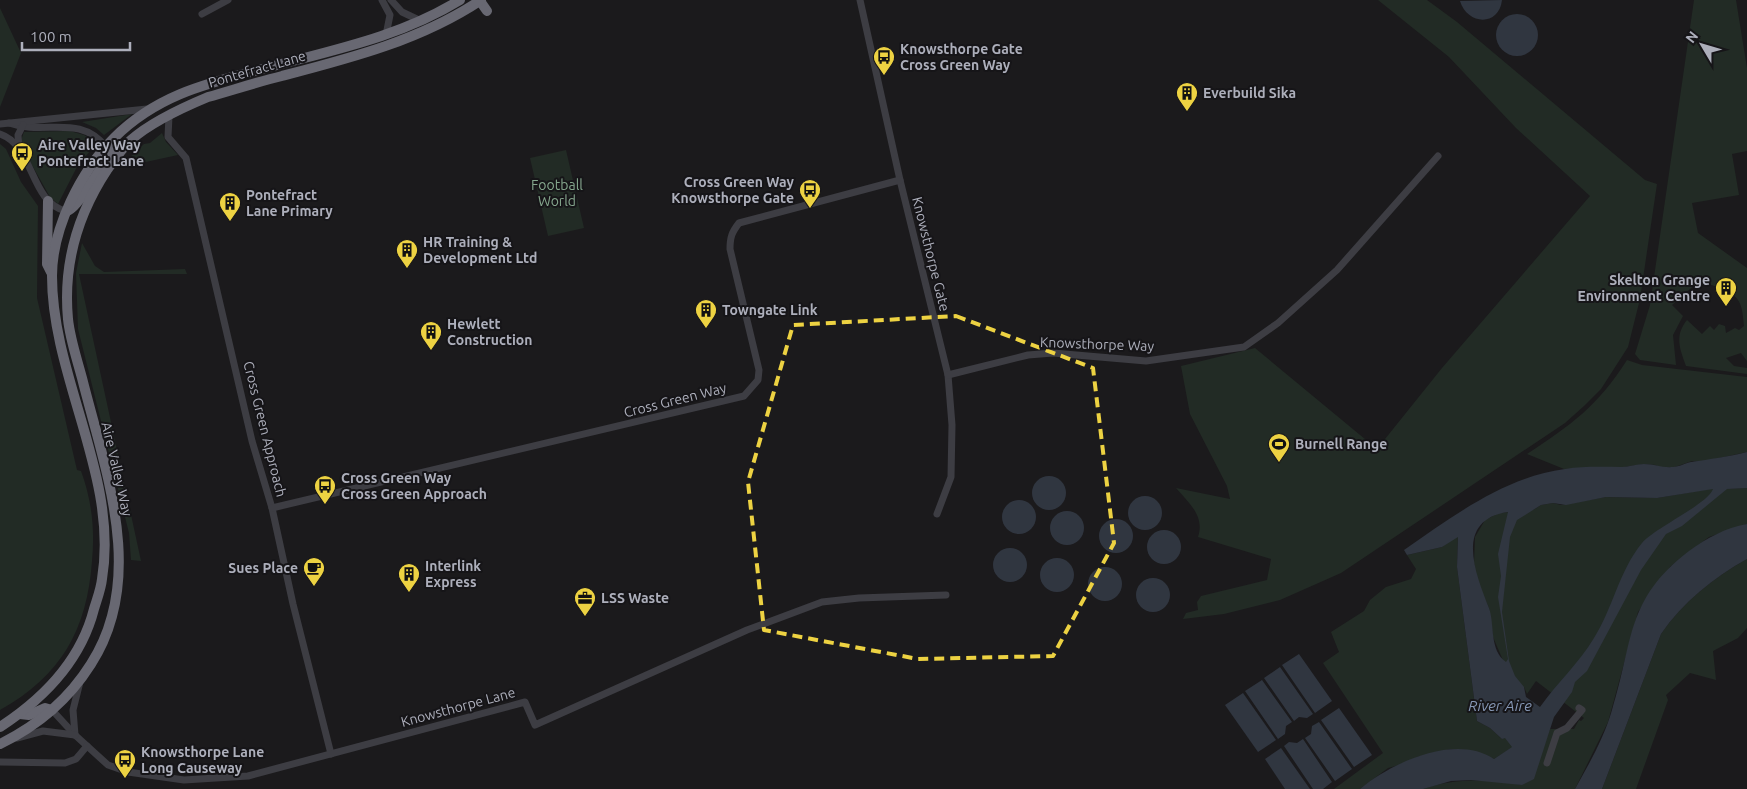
<svg xmlns="http://www.w3.org/2000/svg" width="1747" height="789" font-family="Ubuntu,sans-serif">
<style>
.green{fill:#222b25}
.water{fill:#303640;fill-rule:evenodd}
.lines{fill:none;stroke-linecap:round;stroke-linejoin:round}
.minor{stroke:#3d3d43;stroke-width:7}
.highway{stroke:#686872;stroke-width:10}
.marked{fill:none;stroke:#edd242;stroke-width:4;stroke-dasharray:10 6;stroke-linejoin:round}
.labels{text-anchor:middle;stroke-width:4;stroke-linejoin:round;paint-order:stroke}
.poi-label{font-size:14px;font-weight:bold;fill:#adafbb;stroke:#161518;text-anchor:start}
.street-label{font-size:14px;fill:#adafbb;stroke:#161518}
.park-label{font-size:14px;fill:#85a68d;stroke:#161518}
.water-label{font-size:15px;font-style:italic;fill:#8697b5;stroke:#161518}
</style>
<rect width="100%" height="100%" fill="#1b1a1c"/>
<!-- green -->
<g class="green">
<path d="M1378 0H1427L1457 22 1645 180 1657 184 1640 299 1628 347 1601 389 1584 406 1565 423 1341 573 1280 600 1224 614 1183 619 1186 613 1198 610 1197 602 1201 596 1267 580 1271 559 1198 537C1205 516 1189 503 1176 488L1230 499 1227 486 1190 414 1181 366 1255 348 1377 449 1442 368 1590 196 1516 128 1449 57Z"/>
<path d="M1694 0H1736L1747 68V151L1732 154 1739 195 1692 203 1698 233 1747 268V361L1741 353 1726 358 1734 366 1747 368V374L1686 366C1680 349 1674 336 1687 320L1702 334 1710 326 1714 330 1719 324 1725 326 1726 333 1735 328 1739 330 1744 326C1742 304 1741 296 1720 288 1711 285 1709 283 1700 286L1699 281 1672 305 1683 316 1673 335 1676 365 1640 360 1635 354 1650 305Z"/>
<path d="M0 8 21 53 0 107Z"/>
<path d="M132 114 104 135 96 128 82 122Z"/>
<path d="M70 131 84 135 97 143 78 165 58 204 50 197 23 149 21 140 24 132Z"/>
<path d="M162 133 166 142 178 155 141 163 128 159 144 144 150 143Z"/>
<path d="M0 144 6 149 21 182 38 206 37 298 77 470 81 471C92 501 95 530 92 561 87 630 61 676 0 710Z"/>
<path d="M566 150 584 228 548 236 530 158Z"/>
<path d="M82 243 95 266 104 272 185 269 187 274H79L141 561 131 560 129 533 78 329 76 273Z"/>
<path d="M1627 360 1642 365 1747 377V452L1701 462 1692 461 1675 467 1661 468 1656 465 1644 464 1624 467 1564 469 1527 454C1571 425 1598 406 1627 360Z"/>
<path d="M1747 488V524L1709 537 1682 557 1670 567 1638 612 1608 722 1575 789H1423C1455 778 1488 779 1522 785L1544 745 1550 729H1574L1579 720 1581 721 1584 718 1536 681 1527 694 1524 687H1514L1505 676V665L1493 637 1489 608 1477 582 1474 563 1475 537 1485 520 1499 513 1533 510 1541 505 1553 503 1561 505 1606 497 1657 498 1709 489Z"/>
<path d="M1455 536H1458L1457 567 1477 721 1490 728 1502 739 1505 737 1513 747 1494 759 1473 752 1451 749 1417 757 1407 763 1388 768 1360 789H1334L1383 753 1323 663 1339 652 1331 632 1364 611 1370 600 1386 587 1411 579 1416 569 1407 555 1442 547Z"/>
<path d="M1747 559V628L1738 638 1713 651 1716 680 1690 673 1666 695 1668 700 1636 789H1602L1661 634C1683 602 1713 578 1747 559Z"/>
</g>
<!-- water -->
<g class="water">
<path d="M1502 0C1499 27 1467 25 1460 1Z"/>
<circle cx="1517" cy="35" r="21"/>
<path d="M1747 452V488L1727 489 1682 526 1666 534 1641 570 1587 671 1575 682 1572 692 1554 717 1534 779 1522 785 1471 780 1451 781 1423 789H1360C1391 763 1455 733 1494 759L1512 747 1505 738 1502 739 1490 728 1477 721 1457 567 1458 537 1442 547 1407 555 1404 550C1452 517 1504 477 1565 469 1583 466 1603 467 1622 467 1629 467 1636 464 1644 464 1655 464 1662 468 1673 467 1679 467 1685 463 1691 462 1710 459 1728 457 1747 452ZM1713 489C1708 504 1656 527 1642 543 1619 571 1613 608 1594 638 1579 663 1557 683 1540 707L1526 697 1524 687 1515 676 1509 661 1502 612 1510 537 1517 520 1541 505 1553 503 1566 505 1606 497 1657 498ZM1508 512 1498 554 1501 576 1498 597 1508 659 1506 662C1489 650 1495 625 1489 608 1476 575 1453 520 1508 512Z"/>
<circle cx="1049" cy="493" r="17"/>
<circle cx="1145" cy="513" r="17"/>
<circle cx="1019" cy="517" r="17"/>
<circle cx="1067" cy="528" r="17"/>
<circle cx="1116" cy="536" r="17"/>
<path d="M1747 524V559C1713 578 1683 602 1661 634L1602 789H1575C1589 764 1604 738 1612 710 1634 640 1625 600 1689 551 1707 538 1725 528 1747 524Z"/>
<circle cx="1164" cy="547" r="17"/>
<circle cx="1010" cy="565" r="17"/>
<circle cx="1057" cy="575" r="17"/>
<circle cx="1105" cy="584" r="17"/>
<circle cx="1153" cy="595" r="17"/>
<path d="M1299 654 1332 701 1315 713 1282 665Z"/>
<path d="M1280 667 1313 714 1307 718 1299 717 1294 721 1264 678Z"/>
<path d="M1262 680 1292 722 1286 726 1285 734 1278 739 1245 691Z"/>
<path d="M1243 693 1276 740 1258 752 1225 705Z"/>
<path d="M1339 708 1372 755 1354 767 1321 720Z"/>
<path d="M1319 722 1352 769 1335 781 1305 738 1311 734 1312 726Z"/>
<path d="M1303 739 1332 782 1323 789H1313L1284 746 1289 742 1297 743Z"/>
<path d="M1281 748 1310 789H1285L1265 759Z"/>
</g>
<g class="lines">
<!-- minor -->
<g class="minor">
<path d="M382 0 390 15 386 35"/>
<path d="M391 0 402 12 421 21"/>
<path d="M860 0 900 180 948 375 952 425 951 477 937 514"/>
<path d="M202 14 228 0"/>
<path d="M169 116 168 137 186 158 252 441 272 508 293 604 331 754"/>
<path d="M9 123C45 136 79 113 106 147"/>
<path d="M0 124 147 109"/>
<path d="M0 134C34 145 30 203 66 211"/>
<path d="M19 150 18 135 23 125"/>
<path d="M948 375 1028 355 1053 353 1146 361 1244 347 1278 323 1337 270 1438 156"/>
<path d="M272 508 744 396 758 380 759 370 730 249C730 237 732 232 739 223L900 180"/>
<path d="M52 710 75 735 108 765 128 772 184 780 248 776 525 702 535 725 747 630 822 602 859 598 946 595"/>
<path d="M75 735 73 710 80 682"/>
<path d="M17 738 43 731 75 735"/>
<path d="M0 762 65 763 76 759 87 746"/>
<path d="M1547 763 1557 733 1567 728 1582 710 1579 708"/>
</g>
<!-- highway -->
<g class="highway">
<path d="M480 1 487 11"/>
<path d="M48 201 47 264 51 272"/>
<path d="M69 210C79 206 101 165 113 152"/>
<path d="M20 714 29 715 45 708 52 710"/>
<path d="M0 727C43 699 81 660 94 609 97 599 101 589 102 579 119 477 52 378 52 276 52 228 81 171 114 138 158 94 209 83 266 68 333 50 400 37 460 0"/>
<path d="M0 744C37 726 69 699 91 664 147 577 105 470 82 378 77 359 70 339 68 319 63 265 78 214 107 170 114 160 122 148 131 140 151 122 184 107 208 97 233 90 257 82 282 76 351 58 421 40 481 0"/>
</g>
</g>
<!-- marked area -->
<path class="marked" d="M956 316 1093 368 1114 543 1053 656 918 659 764 630 748 482 793 325Z"/>
<!-- icons -->
<defs>
<g id="bus-pin" transform="scale(1.125)"><path d="M0 17L-7.5 6A9.5 9.5 0 1 1 7.5 6Z" fill="#edd242" stroke="#161518"/><path d="M-5-6H5V4H4V6H2V4H-2V6H-4V4H-5ZM-3.5-4V0h7V-4ZM-3.5 1.2v1.5H-2V1.2ZM2 1.2v1.5H3.5V1.2Z" fill="#111"/></g>
<g id="building-pin" transform="scale(1.125)"><path d="M0 17L-7.5 6A9.5 9.5 0 1 1 7.5 6Z" fill="#edd242" stroke="#161518"/><path d="M-4-6H4V6H1V3H-1V6H-4ZM-2.5-4.3h1.7v1.8h-1.7ZM.8-4.3h1.7v1.8H.8ZM-2.5-1h1.7V.8h-1.7ZM.8-1h1.7V.8H.8Z" fill="#111"/></g>
<g id="stadium-pin" transform="scale(1.125)"><path d="M0 17L-7.5 6A9.5 9.5 0 1 1 7.5 6Z" fill="#edd242" stroke="#161518"/><path d="M0-5a6.5 5 0 1 0 0 10a6.5 5 0 1 0 0-10ZM-3.5-1.8h7v3.6h-7Z" fill="#111"/></g>
<g id="cafe-pin" transform="scale(1.125)"><path d="M0 17L-7.5 6A9.5 9.5 0 1 1 7.5 6Z" fill="#edd242" stroke="#161518"/><path d="M-5.5-4.5H6V0H3Q3 3.5 0 3.5H-2.5Q-5.5 3.5-5.5 0ZM3-3.2v2h1.7v-2ZM-6 4.5H4V6H-6Z" fill="#111"/></g>
<g id="office-pin" transform="scale(1.125)"><path d="M0 17L-7.5 6A9.5 9.5 0 1 1 7.5 6Z" fill="#edd242" stroke="#161518"/><path d="M-6-3h4V-5.5h4V-3h4V5H-6ZM-1-4.5V-3h2v-1.5ZM-6 0V1H6V0Z" fill="#111"/></g>
</defs>
<g fill-rule="evenodd">
<use href="#bus-pin" x="884" y="57"/>
<use href="#building-pin" x="1187" y="93"/>
<use href="#bus-pin" x="22" y="153"/>
<use href="#bus-pin" x="810" y="190"/>
<use href="#building-pin" x="230" y="203"/>
<use href="#building-pin" x="407" y="250"/>
<use href="#building-pin" x="1726" y="288"/>
<use href="#building-pin" x="706" y="310"/>
<use href="#building-pin" x="431" y="332"/>
<use href="#stadium-pin" x="1279" y="444"/>
<use href="#bus-pin" x="325" y="486"/>
<use href="#cafe-pin" x="314" y="568"/>
<use href="#building-pin" x="409" y="574"/>
<use href="#office-pin" x="585" y="598"/>
<use href="#bus-pin" x="125" y="760"/>
</g>
<g class="labels">
<!-- poi labels -->
<g class="poi-label">
<text x="900" y="54">Knowsthorpe Gate<tspan x="900" dy="16">Cross Green Way</tspan></text>
<text x="1203" y="98">Everbuild Sika</text>
<text x="38" y="150">Aire Valley Way<tspan x="38" dy="16">Pontefract Lane</tspan></text>
<text x="794" y="187" text-anchor="end">Cross Green Way<tspan x="794" dy="16">Knowsthorpe Gate</tspan></text>
<text x="246" y="200">Pontefract<tspan x="246" dy="16">Lane Primary</tspan></text>
<text x="423" y="247">HR Training &amp;<tspan x="423" dy="16">Development Ltd</tspan></text>
<text x="1710" y="285" text-anchor="end">Skelton Grange<tspan x="1710" dy="16">Environment Centre</tspan></text>
<text x="722" y="315">Towngate Link</text>
<text x="447" y="329">Hewlett<tspan x="447" dy="16">Construction</tspan></text>
<text x="1295" y="449">Burnell Range</text>
<text x="341" y="483">Cross Green Way<tspan x="341" dy="16">Cross Green Approach</tspan></text>
<text x="425" y="571">Interlink<tspan x="425" dy="16">Express</tspan></text>
<text x="298" y="573" text-anchor="end">Sues Place</text>
<text x="601" y="603">LSS Waste</text>
<text x="141" y="757">Knowsthorpe Lane<tspan x="141" dy="16">Long Causeway</tspan></text>
</g>
<!-- street labels -->
<g class="street-label">
<text transform="translate(257 69) rotate(-16)" y="5">Pontefract Lane</text>
<text transform="translate(931 254) rotate(76)" y="5">Knowsthorpe Gate</text>
<text transform="translate(1097 344) rotate(2)" y="5">Knowsthorpe Way</text>
<text transform="translate(675 400) rotate(-14)" y="5">Cross Green Way</text>
<text transform="translate(265 429) rotate(76)" y="5">Cross Green Approach</text>
<text transform="translate(117 469) rotate(77)" y="5">Aire Valley Way</text>
<text transform="translate(458 707) rotate(-15)" y="5">Knowsthorpe Lane</text>
</g>
<!-- park labels -->
<g class="park-label">
<text x="557" y="190">Football<tspan x="557" dy="16">World</tspan></text>
</g>
<!-- water labels -->
<g class="water-label">
<text x="1500" y="711">River Aire</text>
</g>
</g>
<!-- north arrow -->
<g transform="translate(1702 45) rotate(308)" stroke="#161518" stroke-width="4" paint-order="stroke">
<path d="M0-4L9 19L0 12L-9 19Z" fill="#adafbb"/>
<text y="-8" font-size="14" font-weight="bold" text-anchor="middle" fill="#adafbb">N</text>
</g>
<!-- scale -->
<path d="M22 42v8h108v-8" fill="none" stroke="#adafbb" stroke-width="2.5"/>
<text x="30" y="42" font-size="15" fill="#adafbb" stroke="#161518" stroke-width="4" paint-order="stroke">100 m</text>
</svg>
